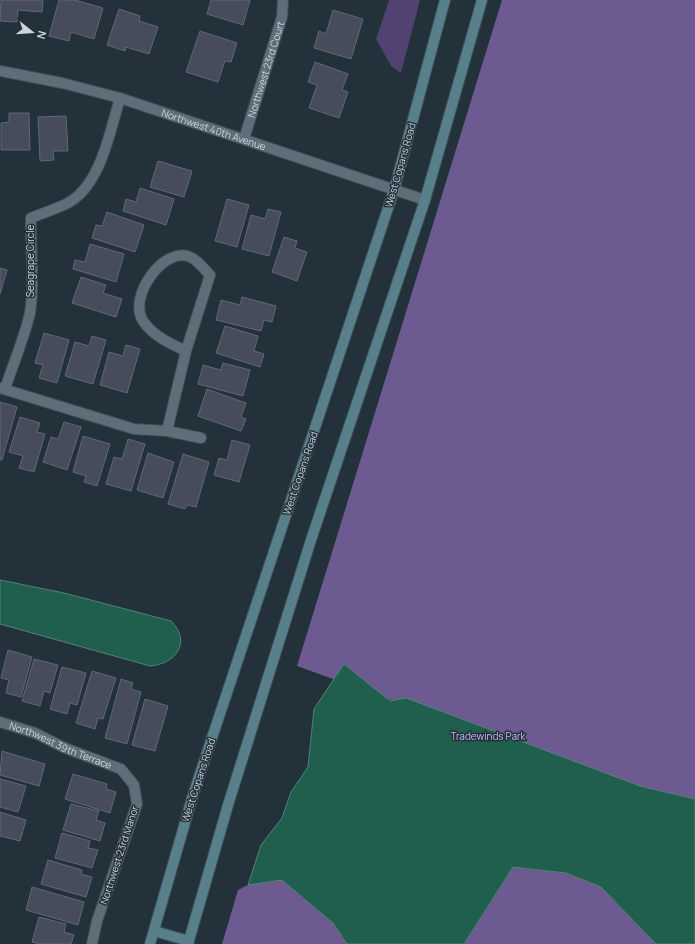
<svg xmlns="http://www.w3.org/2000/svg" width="695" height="944" font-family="Manrope,sans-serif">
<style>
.green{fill:#524272}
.forest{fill:#6c5a90}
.water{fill:#205e4d;stroke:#548277}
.building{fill:#464c5a;stroke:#616776}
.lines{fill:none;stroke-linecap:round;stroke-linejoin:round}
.minor-casing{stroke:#414e55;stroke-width:12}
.secondary-casing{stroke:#414e55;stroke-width:12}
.minor{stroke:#5e6e78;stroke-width:10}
.secondary{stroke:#58808a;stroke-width:10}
.labels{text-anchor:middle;stroke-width:3;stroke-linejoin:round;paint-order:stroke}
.street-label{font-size:10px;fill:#ccd5da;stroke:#23313a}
.park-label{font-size:10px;fill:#cbb6f8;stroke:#23313a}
</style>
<rect width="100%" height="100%" fill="#23313a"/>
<!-- green -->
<path class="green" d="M389 0H420L401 73 391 66 376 39Z"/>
<!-- forest -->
<g class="forest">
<path d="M502 0H695V802L636 788 297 666Z"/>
<path d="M513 867 566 873 601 887 656 944H464Z"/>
<path d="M282 880 333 923 347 944H222L238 890 248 885Z"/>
</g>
<!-- water -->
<g class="water">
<path d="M0 580 64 593 171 621C192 642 176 664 150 666L0 624Z"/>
<path d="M344 664 390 701 406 698 640 786 695 799V944H656L601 887 566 873 513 867 464 944H347L333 923 282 880 248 885 261 845 282 818 291 792 308 767 314 709Z"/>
</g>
<!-- building -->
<g class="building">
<path d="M1 0H43L42 12 18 10 17 22 0 21Z"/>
<path d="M59 0H75L103 8 94 39 71 32 69 41 49 36Z"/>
<path d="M211 0H250L243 25 207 14Z"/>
<path d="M119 9 140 16 139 21 158 27 149 54 126 47 125 51 107 45Z"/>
<path d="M333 10 363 19 351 59 314 48 319 31 326 34Z"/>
<path d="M200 31 237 43 231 62 225 61 218 82 186 72Z"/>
<path d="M315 62 348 74 342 90 348 92 339 118 309 108 317 85 308 82Z"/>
<path d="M9 113H29L30 150H1V123L9 122Z"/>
<path d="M66 116 68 151H53L54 160 40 161 38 117Z"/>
<path d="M158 161 192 171 184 197 150 187Z"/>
<path d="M140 188 174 199 166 225 123 211 126 199 136 202Z"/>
<path d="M227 199 249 205 237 247 215 241Z"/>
<path d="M268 209 281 212 269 256 242 249 251 215 265 219Z"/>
<path d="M107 212 144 225 135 252 92 238 96 225 102 226Z"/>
<path d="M284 237 297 241 295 248 307 252 297 281 272 272Z"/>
<path d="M90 244 124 254 116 282 73 269 75 260 85 262Z"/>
<path d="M0 268 7 270 0 294Z"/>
<path d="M81 277 106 285 103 293 122 299 116 317 72 303Z"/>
<path d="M242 297 276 306 272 322 264 320 261 331 216 320 221 300 240 305Z"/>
<path d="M225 326 258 336 254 351 264 354 260 367 216 353Z"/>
<path d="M44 333 69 340 57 383 39 378 43 365 35 363Z"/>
<path d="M92 336 106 340 93 384 65 376 75 342 89 346Z"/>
<path d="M126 345 140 349 127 393 100 385 109 352 123 356Z"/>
<path d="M223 363 250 370 243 396 198 384 203 365 221 370Z"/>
<path d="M207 389 246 403 241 417 246 419 241 431 198 416Z"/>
<path d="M0 402 17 407 2 460H0Z"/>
<path d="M20 417 40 423 37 432 45 434 34 472 19 468 23 456 9 452Z"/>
<path d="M64 422 81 427 67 470 43 462 51 437 58 439Z"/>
<path d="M83 436 110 444 97 486 84 482 86 476 73 472Z"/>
<path d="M128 439 145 444 131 491 106 484 114 457 122 459Z"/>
<path d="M232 440 250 445 239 482 214 475 219 458 227 460Z"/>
<path d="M148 453 174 462 163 498 137 490Z"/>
<path d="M183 454 209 462 196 507 187 505 185 509 168 504Z"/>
<path d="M8 650 32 657 21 697 6 693 9 680 1 678Z"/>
<path d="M34 659 58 665 50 693 44 691 40 706 22 701Z"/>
<path d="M62 667 86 673 77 705 70 703 67 714 50 709Z"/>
<path d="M92 671 116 678 103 719 98 718 95 729 76 723Z"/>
<path d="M121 679 133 683 131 689 141 692 127 744 105 738Z"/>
<path d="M145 699 168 706 155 751 132 745Z"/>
<path d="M2 751 45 764 39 786 0 775Z"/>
<path d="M73 774 107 784 106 789 116 792 110 813 65 799Z"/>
<path d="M0 779 26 786 18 812 0 807Z"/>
<path d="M71 804 99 811 96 820 105 823 100 841 63 830Z"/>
<path d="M0 812 26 820 20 841 0 836Z"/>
<path d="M62 833 90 841 88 848 98 850 92 868 55 858Z"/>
<path d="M48 860 82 870 81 874 92 877 86 897 41 884Z"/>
<path d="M32 887 84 902 78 925 26 910Z"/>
<path d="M39 917 66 924 64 932 74 935 71 944H40L32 942Z"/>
</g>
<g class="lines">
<!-- minor casing -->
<g class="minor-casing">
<g id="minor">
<path id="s1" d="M0 71 62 83 120 98 425 200"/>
<path id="s2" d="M244 139 282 17 283 0"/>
<path d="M0 388 134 429 167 431 201 438"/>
<path d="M5 389C13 364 24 339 30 313 35 285 30 248 31 218 43 213 56 209 68 203 101 185 110 131 120 98"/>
<path d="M167 431 186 351 210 275C205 270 199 262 192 258 166 243 127 296 143 321 153 336 171 344 186 351"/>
<path id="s3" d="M0 722 35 733 65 748 121 769 134 785 137 804 97 921 92 944"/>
</g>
</g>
<!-- secondary casing -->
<g class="secondary-casing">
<g id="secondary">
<path d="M154 931 189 941"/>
<path d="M150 944 193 795 394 190 445 0"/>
<path d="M188 944 228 805 311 540 425 200 482 0"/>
</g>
</g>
<!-- minor -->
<use href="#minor" class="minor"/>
<!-- secondary -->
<use href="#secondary" class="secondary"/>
</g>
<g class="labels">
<!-- street labels -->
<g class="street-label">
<text dy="4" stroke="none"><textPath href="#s2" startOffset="73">Northwest 23rd Court</textPath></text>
<text dy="4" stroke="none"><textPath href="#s1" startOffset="222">Northwest 40th Avenue</textPath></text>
<text transform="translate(400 165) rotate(-74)" y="4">West Copans Road</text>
<text transform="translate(30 261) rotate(-90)" y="4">Seagrape Circle</text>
<text transform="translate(300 473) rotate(-71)" y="4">West Copans Road</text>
<text dy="4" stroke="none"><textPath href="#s3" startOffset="65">Northwest 39th Terrace</textPath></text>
<text transform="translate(198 780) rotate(-72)" y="4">West Copans Road</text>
<text transform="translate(119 855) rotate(-72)" y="4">Northwest 23rd Manor</text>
</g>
<!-- park labels -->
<g class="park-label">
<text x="488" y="740">Tradewinds Park</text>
</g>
</g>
<!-- north arrow -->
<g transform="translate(32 32) rotate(107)" stroke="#23313a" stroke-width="3" paint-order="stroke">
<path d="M0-3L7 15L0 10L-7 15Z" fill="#ccd5da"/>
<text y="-6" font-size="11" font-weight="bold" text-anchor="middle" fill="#ccd5da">N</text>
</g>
</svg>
